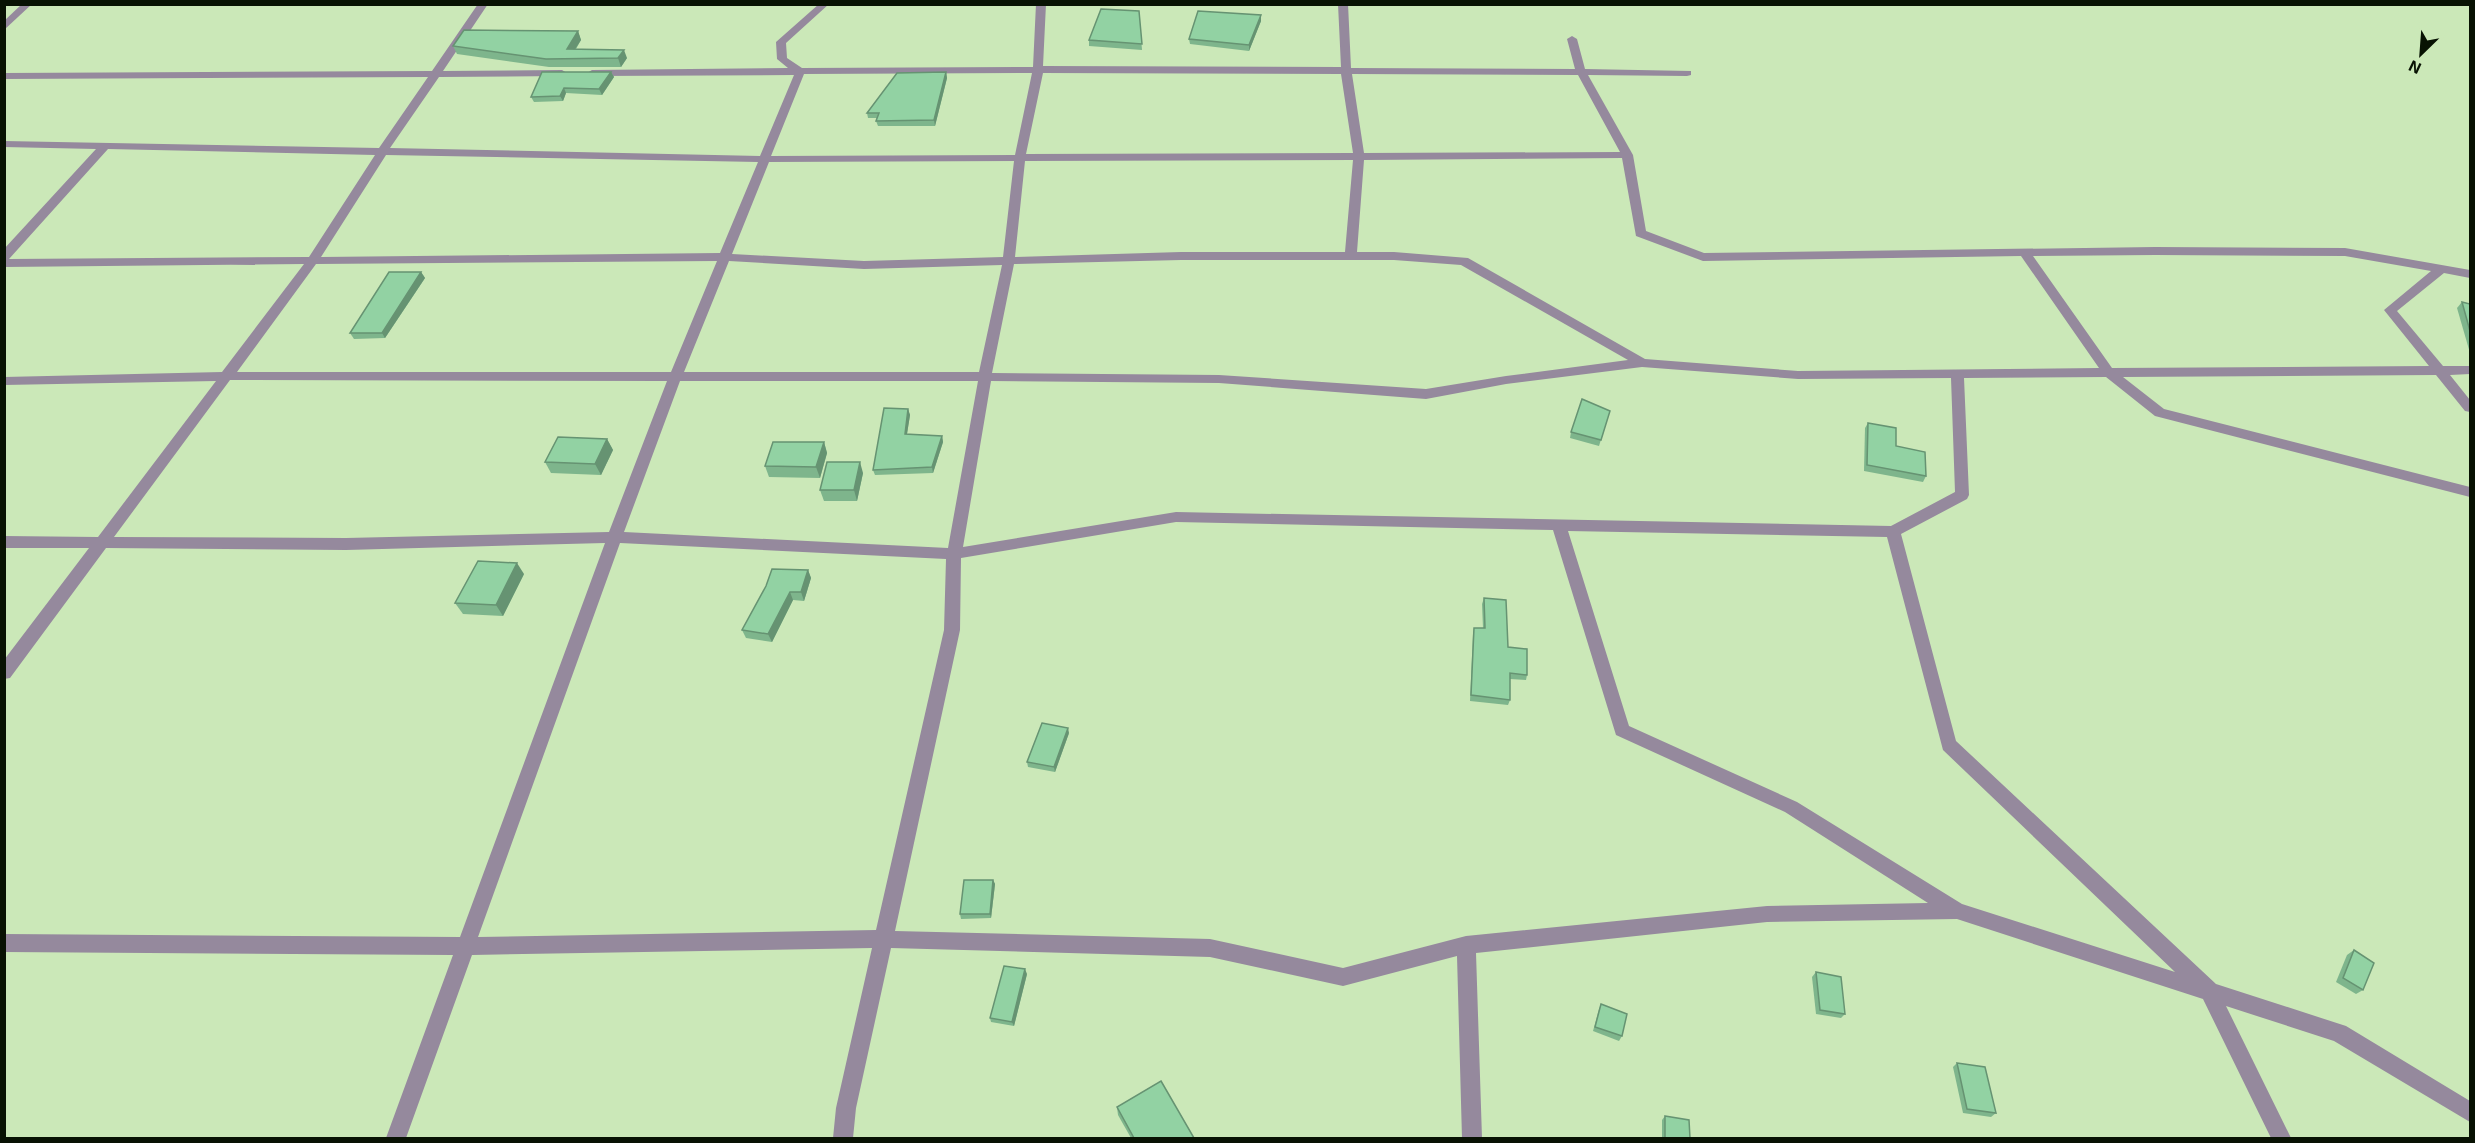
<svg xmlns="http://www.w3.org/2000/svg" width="2475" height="1143" font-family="'Exo 2',sans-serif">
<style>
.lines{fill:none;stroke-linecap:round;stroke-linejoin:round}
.street{fill:#95899d;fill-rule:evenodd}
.wall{fill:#7eb58c}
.shaded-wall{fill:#669372}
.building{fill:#92d2a3;stroke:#669372;stroke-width:1.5}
</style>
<rect width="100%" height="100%" fill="#cbe8b8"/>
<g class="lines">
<!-- street -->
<g class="street">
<path d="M22 4H32L4 30V21Z"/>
<path d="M478 4H488L443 71 562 70 567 73 562 76 439 77 390 148 760 156 794 75 592 76 587 73 592 70 788 68 777 59 776 42 819 4H829L786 43 787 58 802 68 1033 67 1036 4H1046L1043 66 1341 67 1338 4H1348L1351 68 1575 69 1567 39 1572 36 1577 39 1585 69 1691 71V75L1687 76 1588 75 1633 155 1646 231 1704 253 2155 247 2345 248 2470 270V278L2444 273 2397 311 2443 366H2470V374L2450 375 2470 400V412L2465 411 2436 375 2123 377 2164 409 2470 487V497L2155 416 2106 377 1964 378 1969 495 1967 499 1901 534 1956 741 2216 984 2346 1026 2470 1101V1122L2334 1041 2226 1006 2291 1138H2271L2203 999 1957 919 1767 922 1476 953 1482 1138H1462L1457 956 1343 986 1210 957 891 948 856 1108 853 1138H833L836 1108 872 948 472 955 406 1138H386L453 955 4 952V934L460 937 605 543 346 550 106 548 10 678 4 679V660L89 548H4V536L98 537 216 381 4 385V377L222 372 304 264 4 267V249L96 149 4 147V141L379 148 428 77 4 79V73L432 71ZM1032 73 1015 155 771 156 804 74ZM1043 73 1341 74 1353 153 1026 154ZM1352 74 1578 75 1620 152 1364 153ZM108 149 375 155 309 257 9 259ZM386 155 758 162 720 253 321 257ZM1622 158 1636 236 1703 261 2021 256 2099 368 1798 371 1645 359 1468 258 1394 252H1357L1364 160ZM1353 160 1345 252H1181L1015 257 1025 161ZM1014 161 1003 257 864 261 732 254 769 162ZM2155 255 2345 256 2431 271 2384 310 2429 366 2112 368 2033 256ZM1181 260H1394L1461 265 1628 360 1506 376 1426 389 1219 375 992 373 1014 264ZM717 261 671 372H237L316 264ZM729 261 864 269 1002 265 979 372H684ZM1642 367 1798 379 1951 378 1955 492 1891 526 1176 512 963 547 991 381 1219 383 1426 399 1506 384ZM230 380 667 381 609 532 346 538 114 537ZM680 381H978L948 548 624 532ZM1176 522 1553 530 1616 735 1785 812 1928 903 1767 906 1466 936 1343 968 1210 939 895 931 960 630 961 558ZM1568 531 1887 537 1943 750 2175 972 1962 904 1797 802 1629 726ZM620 543 946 559 944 630 876 930 478 937Z"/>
</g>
</g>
<!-- wall -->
<g class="wall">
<path d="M1139 11 1142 50 1089 46V40Z"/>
<path d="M1261 15V21L1249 51 1190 44 1189 39Z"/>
<path d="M578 31 581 40 576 49 627 58 621 67H549L457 54 453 46Z"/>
<path d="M611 72 614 77 602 95 566 93 563 101 534 102 531 97Z"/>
<path d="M946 72 947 78 935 126H878L876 121 877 118H868L867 113Z"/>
<path d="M421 272 425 278 385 338 354 339 350 333Z"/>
<path d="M2462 302 2470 304V353L2457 308Z"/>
<path d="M908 409 910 415 907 434 942 436 943 442 933 473 875 475 873 470Z"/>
<path d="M1610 411 1599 446 1570 438 1571 432Z"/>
<path d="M1868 423 1896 446 1926 476 1923 482 1864 471 1865 428Z"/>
<path d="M607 439 613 450 601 475 551 473 545 462Z"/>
<path d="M824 442 827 453 820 478 769 477 765 466Z"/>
<path d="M863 473 857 501H824L820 490Z"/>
<path d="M808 570 811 578 804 601 793 600 772 642 746 638 742 630Z"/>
<path d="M524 574 503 616 463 614 455 603Z"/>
<path d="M1484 598 1508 647 1527 675 1526 680 1510 679V700L1508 705 1470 701 1473 633 1474 628H1483L1482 604Z"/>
<path d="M1069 733 1055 772 1028 767 1027 762Z"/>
<path d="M993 880 995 884 991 918 961 919 960 914Z"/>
<path d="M2354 950 2363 990 2356 994 2336 982 2347 955Z"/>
<path d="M1816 972 1845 1014 1841 1018 1816 1014 1812 977Z"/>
<path d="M1027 974 1014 1026 991 1022 990 1018Z"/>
<path d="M1601 1004 1622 1036 1619 1041 1593 1031 1599 1009Z"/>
<path d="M1957 1063 1996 1113 1991 1117 1963 1113 1953 1067Z"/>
<path d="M1117 1107 1194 1138H1131L1118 1115Z"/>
<path d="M1665 1116 1690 1138H1662V1120Z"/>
</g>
<!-- shaded-wall -->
<g class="shaded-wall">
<path d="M1261 15V21L1249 51V45Z"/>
<path d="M578 31 581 40 570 57 567 49Z"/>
<path d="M624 50 627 58 621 67 618 58Z"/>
<path d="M611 72 614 77 602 95 599 89Z"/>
<path d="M946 72 947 78 935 126 934 120Z"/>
<path d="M564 88 566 93 563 101 560 96Z"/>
<path d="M421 272 425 278 385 338 382 333Z"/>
<path d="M908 409 910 415 906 440 905 434Z"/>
<path d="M942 436 943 442 933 473 932 467Z"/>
<path d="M607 439 613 450 601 475 595 464Z"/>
<path d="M824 442 827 453 820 478 816 467Z"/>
<path d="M860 462 863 473 857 501 854 490Z"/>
<path d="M517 563 524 574 503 616 496 605Z"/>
<path d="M808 570 811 578 804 601 801 592Z"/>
<path d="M790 592 793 600 772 642 768 634Z"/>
<path d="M1068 728 1069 733 1055 772 1054 767Z"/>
<path d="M993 880 995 884 991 918 990 914Z"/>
<path d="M1025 969 1027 974 1014 1026 1012 1022Z"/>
</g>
<!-- building -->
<g class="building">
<path d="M1101 9 1139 11 1142 44 1089 40Z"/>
<path d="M1198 11 1261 15 1249 45 1189 39Z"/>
<path d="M464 30 578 31 567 49 624 50 618 58 546 59 453 46Z"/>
<path d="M542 72H611L599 89 564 88 560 96 531 97Z"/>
<path d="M946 72 934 120 876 121 879 113H867L897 73Z"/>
<path d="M389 272H421L382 333H350Z"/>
<path d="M2462 302 2470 304V331Z"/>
<path d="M1582 399 1610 411 1601 440 1571 432Z"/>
<path d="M884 408 908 409 905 434 942 436 932 467 873 470Z"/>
<path d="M1868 423 1896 428V446L1925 452 1926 476 1867 465Z"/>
<path d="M558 437 607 439 595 464 545 462Z"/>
<path d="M773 442H824L816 467 765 466Z"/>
<path d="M827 462H860L854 490H820Z"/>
<path d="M478 561 517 563 496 605 455 603Z"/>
<path d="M772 569 808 570 801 592H790L768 634 742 630 766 586Z"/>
<path d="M1484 598 1506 600 1508 647 1527 649V675L1510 673V700L1471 695 1474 628H1485Z"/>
<path d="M1042 723 1068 728 1054 767 1027 762Z"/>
<path d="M964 880H993L990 914H960Z"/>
<path d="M2354 950 2374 963 2363 990 2343 978Z"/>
<path d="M1004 966 1025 969 1012 1022 990 1018Z"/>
<path d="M1816 972 1841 977 1845 1014 1820 1010Z"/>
<path d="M1601 1004 1627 1014 1622 1036 1595 1027Z"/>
<path d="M1957 1063 1985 1067 1996 1113 1967 1109Z"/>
<path d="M1161 1081 1194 1138H1134L1117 1107Z"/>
<path d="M1665 1116 1689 1120 1690 1138H1665Z"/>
</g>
<!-- border -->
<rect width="2475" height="1143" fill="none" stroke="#081203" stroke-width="12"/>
<!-- north arrow -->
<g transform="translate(2421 54) rotate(205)" stroke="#cbe8b8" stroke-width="4.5" paint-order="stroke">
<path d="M0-4.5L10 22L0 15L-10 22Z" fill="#081203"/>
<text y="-9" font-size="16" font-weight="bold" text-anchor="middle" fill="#081203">N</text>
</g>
</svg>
